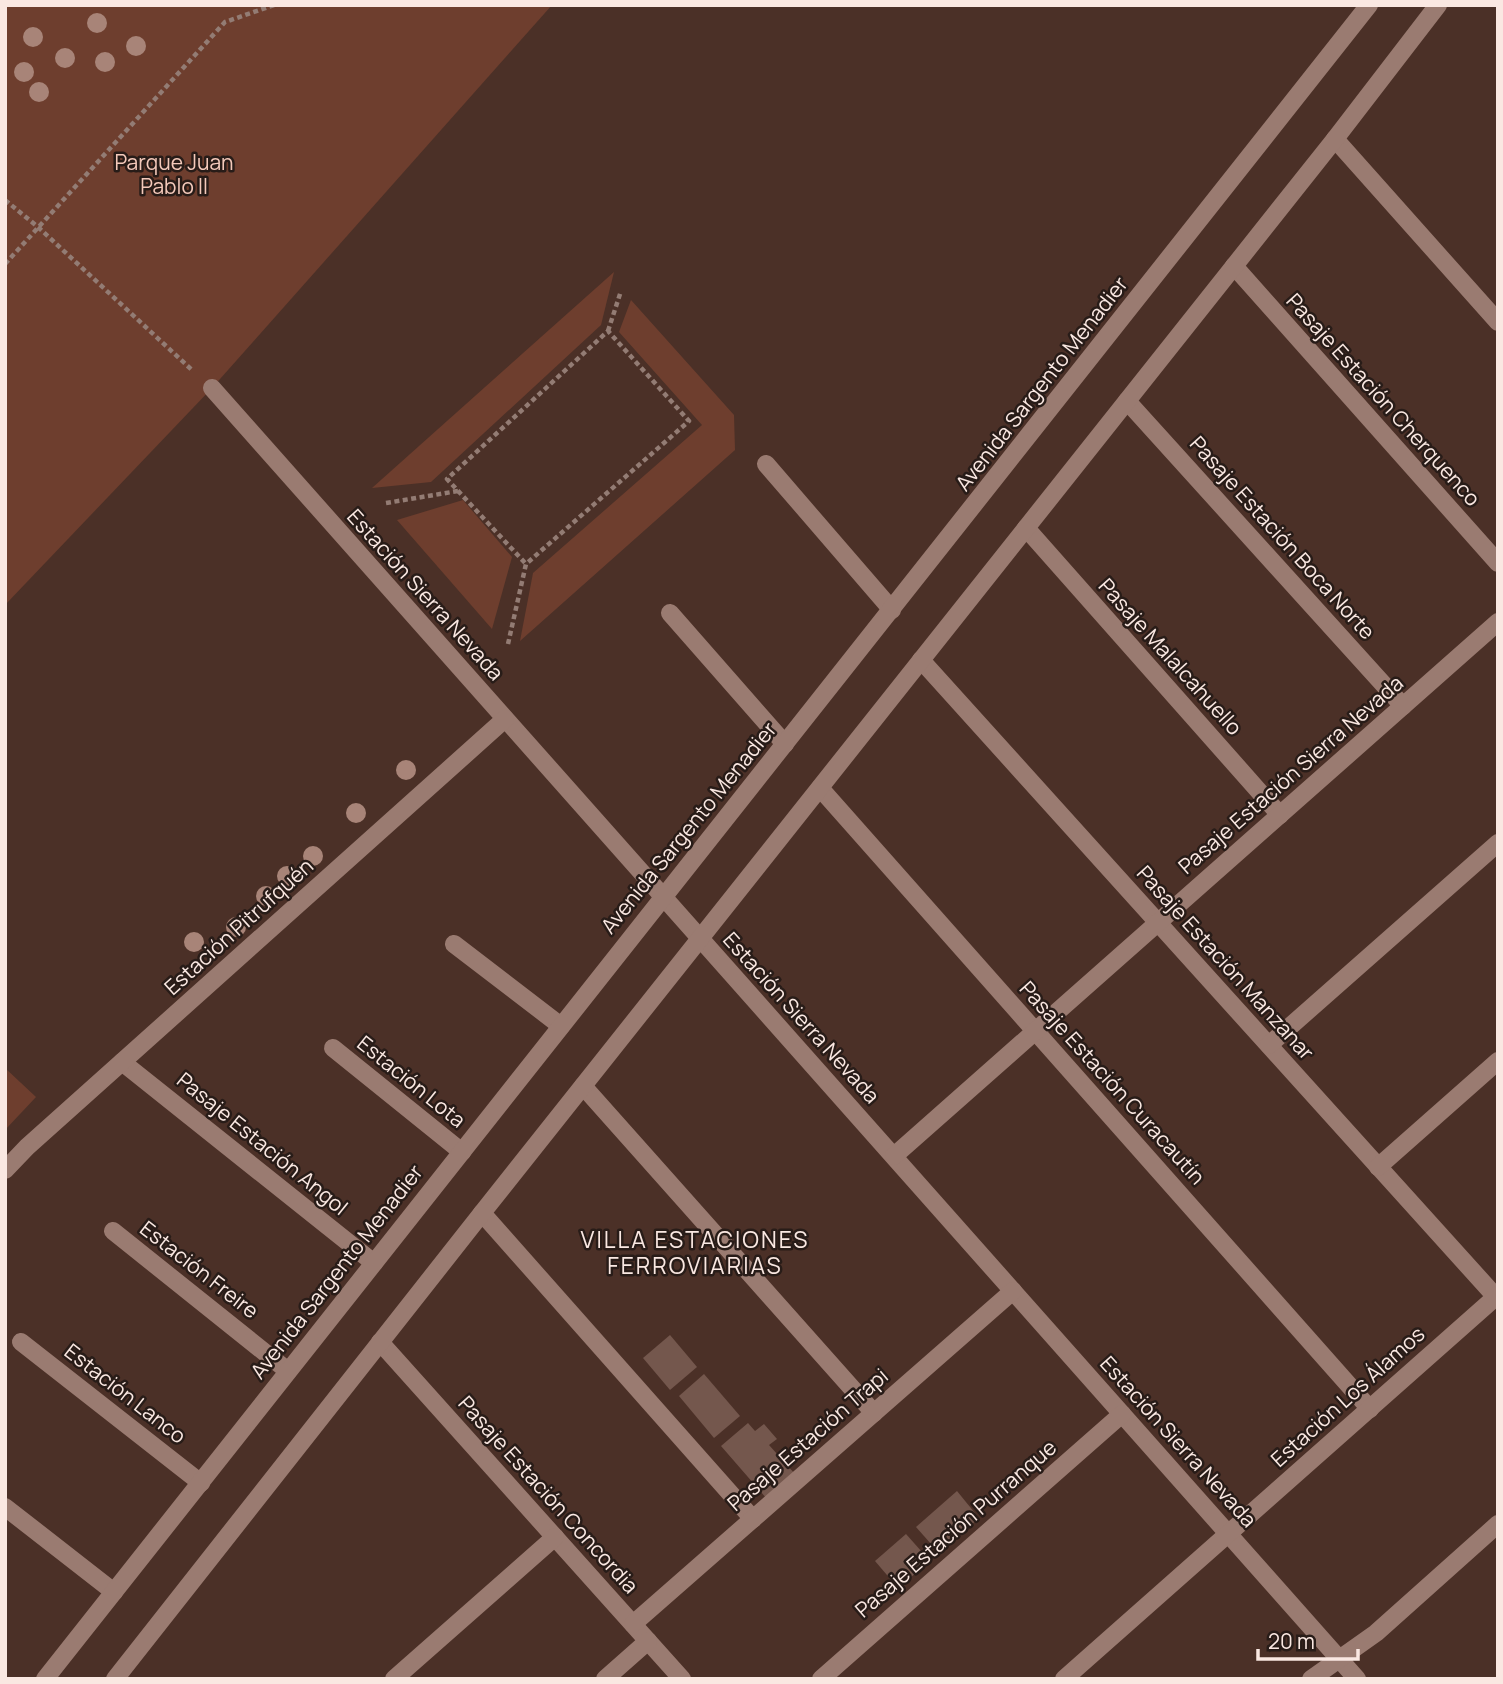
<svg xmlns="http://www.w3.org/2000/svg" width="1503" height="1684" font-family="Manrope,sans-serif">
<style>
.green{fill:#6e3e2e}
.building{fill:#74574d}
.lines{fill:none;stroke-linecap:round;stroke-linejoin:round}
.path{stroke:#937c74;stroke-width:4.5;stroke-dasharray:5 3.5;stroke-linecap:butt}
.minor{stroke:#9a7b71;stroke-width:18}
.tree{fill:#a88478}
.labels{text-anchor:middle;stroke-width:5;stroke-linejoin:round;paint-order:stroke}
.park-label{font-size:21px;fill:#f4c9ba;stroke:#281c18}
.street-label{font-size:21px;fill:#fae8e2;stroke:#281c18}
.neighbourhood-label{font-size:23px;letter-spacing:2px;fill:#fae8e2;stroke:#281c18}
</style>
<rect width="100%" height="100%" fill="#4b3027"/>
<!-- green -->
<g class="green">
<path d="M5 5H552L212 388 5 605Z"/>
<path d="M614 272 601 325 431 482 372 488Z"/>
<path d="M631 300 734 415 735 450 520 641 533 573 702 425 619 332Z"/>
<path d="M463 500 512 557 492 629 397 520Z"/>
<path d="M5 1068 36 1097 5 1130Z"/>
</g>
<!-- building -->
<g class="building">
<path d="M670 1335 697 1367 670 1390 643 1358Z"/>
<path d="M704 1374 740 1416 714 1438 679 1396Z"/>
<path d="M748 1423 755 1431 764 1424 777 1439 769 1445 795 1474 767 1499 721 1446Z"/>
<path d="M957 1491 979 1518 939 1553 916 1527Z"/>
<path d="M906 1534 930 1561 898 1588 875 1561Z"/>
</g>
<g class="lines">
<!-- path -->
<g class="path">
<path d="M5 200 38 227 193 371"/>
<path d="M5 264 225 22 274 5"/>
<path d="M608 331 621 291"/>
<path d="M386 503 458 491"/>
<path d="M508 644 526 564 689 421 608 331 447 479 526 564"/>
</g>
<!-- minor -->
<g class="minor">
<path d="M1335 139 1498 322"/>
<path d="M1234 266 1498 563"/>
<path d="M212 388 1357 1679"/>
<path d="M1127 401 1403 706"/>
<path d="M766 464 892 610"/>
<path d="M1026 528 1280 815"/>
<path d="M670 613 785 744"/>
<path d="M921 660 1496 1297"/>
<path d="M820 788 1370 1409"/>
<path d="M454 944 561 1026"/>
<path d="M1269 1045 1498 843"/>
<path d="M333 1048 462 1152"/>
<path d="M122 1062 374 1263"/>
<path d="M583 1086 874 1413"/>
<path d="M894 1156 1498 622"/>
<path d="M1378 1167 1498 1061"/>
<path d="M5 1170 27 1147 505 719"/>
<path d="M482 1213 753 1519"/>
<path d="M113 1231 288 1371"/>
<path d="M21 1342 201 1483"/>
<path d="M380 1342 682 1679"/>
<path d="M5 1507 114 1592"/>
<path d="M633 1624 1013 1291"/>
<path d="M45 1679 1369 5"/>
<path d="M115 1679 482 1213 1335 139 1438 5"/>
<path d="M394 1679 555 1537"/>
<path d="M605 1679 648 1641"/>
<path d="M821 1679 1122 1414"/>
<path d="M1064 1679 1498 1295"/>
<path d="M1311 1679 1376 1633 1498 1524"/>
</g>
</g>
<!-- trees -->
<g class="tree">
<circle cx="97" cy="23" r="10"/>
<circle cx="33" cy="37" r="10"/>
<circle cx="136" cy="46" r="10"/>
<circle cx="65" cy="58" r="10"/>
<circle cx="105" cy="62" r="10"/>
<circle cx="24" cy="72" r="10"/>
<circle cx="39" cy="92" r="10"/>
<circle cx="406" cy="770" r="10"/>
<circle cx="356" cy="813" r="10"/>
<circle cx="313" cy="856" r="10"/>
<circle cx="287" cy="876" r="10"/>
<circle cx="266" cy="896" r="10"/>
<circle cx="236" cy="927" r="10"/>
<circle cx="194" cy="942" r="10"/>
</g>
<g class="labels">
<!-- park labels -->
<g class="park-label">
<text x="174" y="170">Parque Juan<tspan x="174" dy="24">Pablo II</tspan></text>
</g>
<!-- street labels -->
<g class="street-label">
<text transform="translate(1042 384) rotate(-52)" y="7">Avenida Sargento Menadier</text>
<text transform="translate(1383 400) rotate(48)" y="7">Pasaje Estación Cherquenco</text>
<text transform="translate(1282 538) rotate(48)" y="7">Pasaje Estación Boca Norte</text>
<text transform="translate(425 595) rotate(48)" y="7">Estación Sierra Nevada</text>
<text transform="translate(1170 657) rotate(48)" y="7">Pasaje Malalcahuello</text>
<text transform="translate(1291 775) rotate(-41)" y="7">Pasaje Estación Sierra Nevada</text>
<text transform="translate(689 828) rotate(-51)" y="7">Avenida Sargento Menadier</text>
<text transform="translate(239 927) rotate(-42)" y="7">Estación Pitrufquén</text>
<text transform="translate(1225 963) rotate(48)" y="7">Pasaje Estación Manzanar</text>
<text transform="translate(801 1018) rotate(48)" y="7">Estación Sierra Nevada</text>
<text transform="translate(411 1082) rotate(39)" y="7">Estación Lota</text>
<text transform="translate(1112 1083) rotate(48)" y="7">Pasaje Estación Curacautín</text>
<text transform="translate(262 1144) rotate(39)" y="7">Pasaje Estación Angol</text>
<text transform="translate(199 1270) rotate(38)" y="7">Estación Freire</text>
<text transform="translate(337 1272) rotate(-52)" y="7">Avenida Sargento Menadier</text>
<text transform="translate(125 1394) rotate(38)" y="7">Estación Lanco</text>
<text transform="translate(1348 1397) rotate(-42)" y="7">Estación Los Álamos</text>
<text transform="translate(808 1440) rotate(-41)" y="7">Pasaje Estación Trapi</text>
<text transform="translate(1178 1442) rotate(48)" y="7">Estación Sierra Nevada</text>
<text transform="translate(548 1495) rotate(48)" y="7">Pasaje Estación Concordia</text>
<text transform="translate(956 1529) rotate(-41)" y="7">Pasaje Estación Purranque</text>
</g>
<!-- neighbourhood labels -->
<g class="neighbourhood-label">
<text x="695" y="1248">VILLA ESTACIONES<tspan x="695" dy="26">FERROVIARIAS</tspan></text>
</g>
</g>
<!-- border -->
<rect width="1503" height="1684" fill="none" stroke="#fae8e2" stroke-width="14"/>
<!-- scale -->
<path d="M1258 1649v10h100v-10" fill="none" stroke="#fae8e2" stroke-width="3.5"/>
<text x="1268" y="1649" font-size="21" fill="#fae8e2" stroke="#281c18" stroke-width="5" paint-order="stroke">20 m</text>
</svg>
